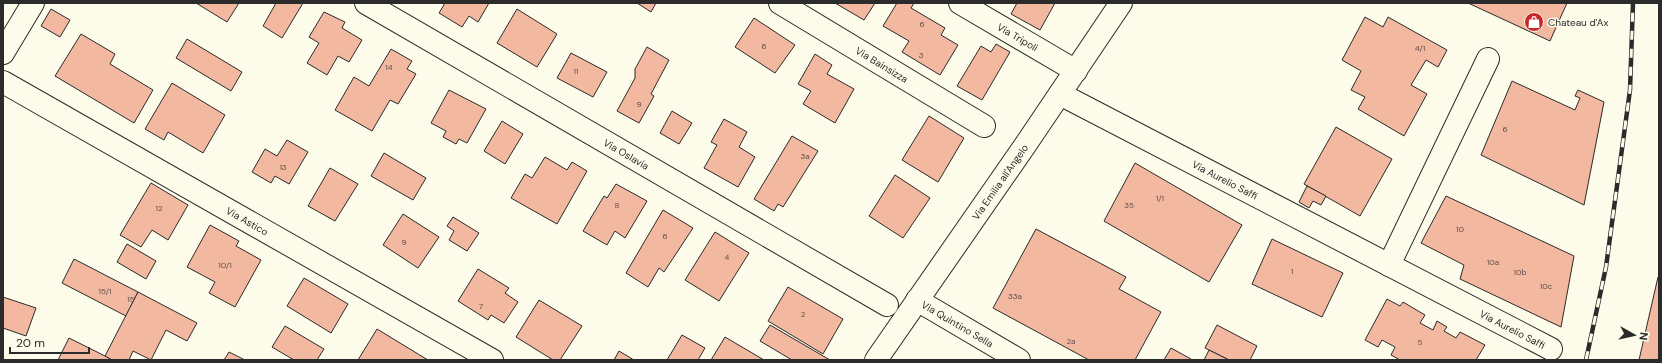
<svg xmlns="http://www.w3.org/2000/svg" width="1662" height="363" font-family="'DM Sans',sans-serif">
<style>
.building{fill:#f2b8a0;stroke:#2b2b2b}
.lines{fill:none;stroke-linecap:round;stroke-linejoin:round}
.minor-casing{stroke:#2b2b2b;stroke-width:24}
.major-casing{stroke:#2b2b2b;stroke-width:24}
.minor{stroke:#fdfbea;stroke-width:22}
.major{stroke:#fdfbea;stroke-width:22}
.rail-casing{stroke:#2b2b2b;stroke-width:4.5}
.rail{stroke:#fdfbea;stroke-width:3;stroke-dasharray:9;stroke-linecap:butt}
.labels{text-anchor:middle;stroke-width:3;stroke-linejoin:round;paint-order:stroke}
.number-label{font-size:8px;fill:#5d4e48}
.poi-label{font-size:10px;fill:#2b2b2b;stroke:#fdfbea;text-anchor:start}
.street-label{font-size:10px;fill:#2b2b2b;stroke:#fdfbea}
</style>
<rect width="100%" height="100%" fill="#fdfbea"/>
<!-- building -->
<g class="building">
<path d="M196 3H239L227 22Z"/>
<path d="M276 3H303L282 38 263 26Z"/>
<path d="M445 3H489L478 22 469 16 462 27 439 13Z"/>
<path d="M637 3H656L651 12Z"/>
<path d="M835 3H875L864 20Z"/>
<path d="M897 3H914L911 8 945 28 941 35 958 45 940 75 902 52 909 41 883 26Z"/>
<path d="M1017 3H1055L1040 30 1011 14Z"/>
<path d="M1468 3H1567L1550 41Z"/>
<path d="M51 9 70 20 60 37 41 26Z"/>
<path d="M517 9 557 34 537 67 497 43Z"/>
<path d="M324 12 345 22 342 28 362 40 349 62 338 56 327 75 307 63 319 43 309 37Z"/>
<path d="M1365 17 1383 27 1388 17 1447 50 1438 67 1426 60 1411 85 1427 94 1404 136 1358 109 1365 97 1351 90 1361 71 1342 60Z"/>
<path d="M754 18 795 45 775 73 735 47Z"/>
<path d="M81 34 115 54 110 64 153 90 134 123 55 76Z"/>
<path d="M187 39 242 72 231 91 176 58Z"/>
<path d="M996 44 1010 52 982 100 957 86 981 46 991 52Z"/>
<path d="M647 47 669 60 651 94 654 96 639 123 617 111 635 78V69Z"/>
<path d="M391 49 412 61 407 69 416 74 398 104 390 100 372 131 335 110 354 77 369 86Z"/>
<path d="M571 53 607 72 593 97 557 78Z"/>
<path d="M815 54 832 65 827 74 854 89 835 123 803 104 811 91 798 84Z"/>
<path d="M1512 81 1575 110 1580 98 1575 96 1578 90 1604 102 1584 205 1481 155Z"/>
<path d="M172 83 225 115 203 153 168 132 164 140 145 129Z"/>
<path d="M449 90 486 109 467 143 459 139 456 144 443 137 446 131 431 123Z"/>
<path d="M672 111 692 123 679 144 660 133Z"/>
<path d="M929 116 964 138 938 182 902 160Z"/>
<path d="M724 119 747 132 739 147 755 157 738 187 704 168 717 145 711 142Z"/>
<path d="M502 121 523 134 505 164 484 151Z"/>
<path d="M1336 127 1392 159 1360 216 1304 184Z"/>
<path d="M792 136 818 151 783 207 778 204 774 211 754 199Z"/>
<path d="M287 140 308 152 289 184 275 176 271 183 252 172 265 149 277 156Z"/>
<path d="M384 153 426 178 413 200 371 176Z"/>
<path d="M545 157 567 170 572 162 587 171 557 224 511 198 525 174 532 178Z"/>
<path d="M1135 163 1242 225 1209 282 1104 221Z"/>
<path d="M330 168 358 184 335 221 308 206Z"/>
<path d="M895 175 930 198 903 238 869 216Z"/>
<path d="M151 183 188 205 168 240 152 230 141 247 120 235Z"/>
<path d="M616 184 647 201 625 238 615 231 607 245 583 231 604 196 607 198Z"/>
<path d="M1307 186 1326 196 1321 205 1313 201 1309 208 1299 202Z"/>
<path d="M1446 196 1574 256 1561 327 1460 279 1464 265 1421 243Z"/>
<path d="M663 210 693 228 664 272 659 268 648 287 626 273Z"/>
<path d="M403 214 439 237 418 268 383 245Z"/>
<path d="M453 217 479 233 467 251 449 240 454 231 447 226Z"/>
<path d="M210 225 239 241 236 246 261 260 235 307 209 293 215 282 187 267Z"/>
<path d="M1036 229 1126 277 1119 289 1161 312 1135 360H1089L993 308Z"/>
<path d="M715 232 749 253 719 301 685 280Z"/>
<path d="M1272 239 1343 273 1322 317 1252 284Z"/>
<path d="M127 244 156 261 146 279 117 262Z"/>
<path d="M74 259 138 292 126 316 62 283Z"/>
<path d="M478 269 509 288 505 293 518 302 504 323 491 315 488 320 458 301Z"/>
<path d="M1658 277H1659V360H1639Z"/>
<path d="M304 278 348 304 331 333 287 306Z"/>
<path d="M788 287 843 319 823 354 768 321Z"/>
<path d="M138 292 197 323 187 341 166 330 151 360 133 351 129 360H112L105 356Z"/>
<path d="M3 297 36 308 26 336 3 328Z"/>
<path d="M1387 299 1400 306 1403 302 1425 315 1420 323 1433 330 1437 321 1447 327 1444 331 1456 338 1460 332 1485 345 1476 360H1400L1391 355 1395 347 1382 340 1378 347 1365 340Z"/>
<path d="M539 300 582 326 560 360H553L516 337Z"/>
<path d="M770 325 830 360H792L760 341Z"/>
<path d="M1217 325 1257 346 1250 360H1229L1205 348Z"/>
<path d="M285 326 324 349 317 360H294L272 347Z"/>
<path d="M377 329 428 360H358Z"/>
<path d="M682 335 705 348 698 360H667Z"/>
<path d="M725 337 764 360H711Z"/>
<path d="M69 338 105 356 112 360H58Z"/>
<path d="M1171 348 1191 359 1190 360H1164Z"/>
<path d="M1209 350 1229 360H1204Z"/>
<path d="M619 351 634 360H614Z"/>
<path d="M229 352 245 360H224Z"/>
</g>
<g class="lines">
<!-- minor casing -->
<g class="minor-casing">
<g id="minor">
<path id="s1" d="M366 3 887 305"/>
<path id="s2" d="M780 3 984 126"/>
<path id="s3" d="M960 3 1076 71"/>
<path d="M3 53 33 3"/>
<path id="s4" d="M3 82 492 360"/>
<path id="s5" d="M1060 94 1551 349"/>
<path d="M1389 265 1488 59"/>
<path id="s6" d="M917 300 1019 360"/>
</g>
</g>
<!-- major casing -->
<g class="major-casing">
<g id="major">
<path id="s7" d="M876 360 1026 144 1121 3"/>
</g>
</g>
<!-- minor -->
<use href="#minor" class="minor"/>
<!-- major -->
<use href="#major" class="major"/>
<!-- rail casing -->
<g class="rail-casing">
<path id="rail" d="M1586 360 1606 267 1630 90 1633 3"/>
</g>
<!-- rail -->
<use href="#rail" class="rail"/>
</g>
<!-- icons -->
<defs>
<g id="shop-disc" transform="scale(1)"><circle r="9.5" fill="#c62828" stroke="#fdfbea"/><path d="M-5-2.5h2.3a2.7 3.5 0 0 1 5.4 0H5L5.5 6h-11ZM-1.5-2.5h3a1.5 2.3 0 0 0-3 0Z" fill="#fff"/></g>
</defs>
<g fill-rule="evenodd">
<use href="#shop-disc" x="1534" y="22"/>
</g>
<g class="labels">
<!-- number labels -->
<g class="number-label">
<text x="922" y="27">6</text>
<text x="764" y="49">6</text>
<text x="1420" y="51">4/1</text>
<text x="921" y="58">3</text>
<text x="389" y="70">14</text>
<text x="576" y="74">11</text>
<text x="639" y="107">9</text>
<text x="1505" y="132">6</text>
<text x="805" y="159">3a</text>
<text x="283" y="170">13</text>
<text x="1160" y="201">1/1</text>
<text x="617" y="208">8</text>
<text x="1129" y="208">35</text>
<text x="159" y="211">12</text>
<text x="1460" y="232">10</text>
<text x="665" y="239">6</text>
<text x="404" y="245">9</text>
<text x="727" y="260">4</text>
<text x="1493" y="265">10a</text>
<text x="225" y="268">10/1</text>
<text x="1292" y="274">1</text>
<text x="1520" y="275">10b</text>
<text x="1546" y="289">10c</text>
<text x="105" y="294">15/1</text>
<text x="1015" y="299">33a</text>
<text x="131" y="302">15</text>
<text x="481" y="309">7</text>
<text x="803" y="317">2</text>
<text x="1071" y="344">2a</text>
<text x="1420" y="345">5</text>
</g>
<!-- poi labels -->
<g class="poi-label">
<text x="1548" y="26">Chateau d'Ax</text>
</g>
<!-- street labels -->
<g class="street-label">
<text dy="4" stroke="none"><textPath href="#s3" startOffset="67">Via Tripoli</textPath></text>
<text dy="4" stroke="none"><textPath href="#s2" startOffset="119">Via Bainsizza</textPath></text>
<text dy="4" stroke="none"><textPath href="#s1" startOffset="301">Via Oslavia</textPath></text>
<text dy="4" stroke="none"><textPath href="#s5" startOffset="186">Via Aurelio Saffi</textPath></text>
<text dy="4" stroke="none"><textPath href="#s7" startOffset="217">Via Emilia all'Angelo</textPath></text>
<text dy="4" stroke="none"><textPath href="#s4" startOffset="281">Via Astico</textPath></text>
<text dy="4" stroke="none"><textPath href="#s6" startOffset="47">Via Quintino Sella</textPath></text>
<text dy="4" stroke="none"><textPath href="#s5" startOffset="510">Via Aurelio Saffi</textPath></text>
</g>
</g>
<!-- border -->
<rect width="1662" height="363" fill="none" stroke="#2b2b2b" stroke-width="8"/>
<!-- north arrow -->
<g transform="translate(1634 335) rotate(98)" stroke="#fdfbea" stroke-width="3" paint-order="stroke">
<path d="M0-3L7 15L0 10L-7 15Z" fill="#2b2b2b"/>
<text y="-6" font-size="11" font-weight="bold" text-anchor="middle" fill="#2b2b2b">N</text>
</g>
<!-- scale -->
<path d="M10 347v6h79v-6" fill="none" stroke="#2b2b2b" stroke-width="2"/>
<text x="16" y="347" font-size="12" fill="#2b2b2b" stroke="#fdfbea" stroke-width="3" paint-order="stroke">20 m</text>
</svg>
